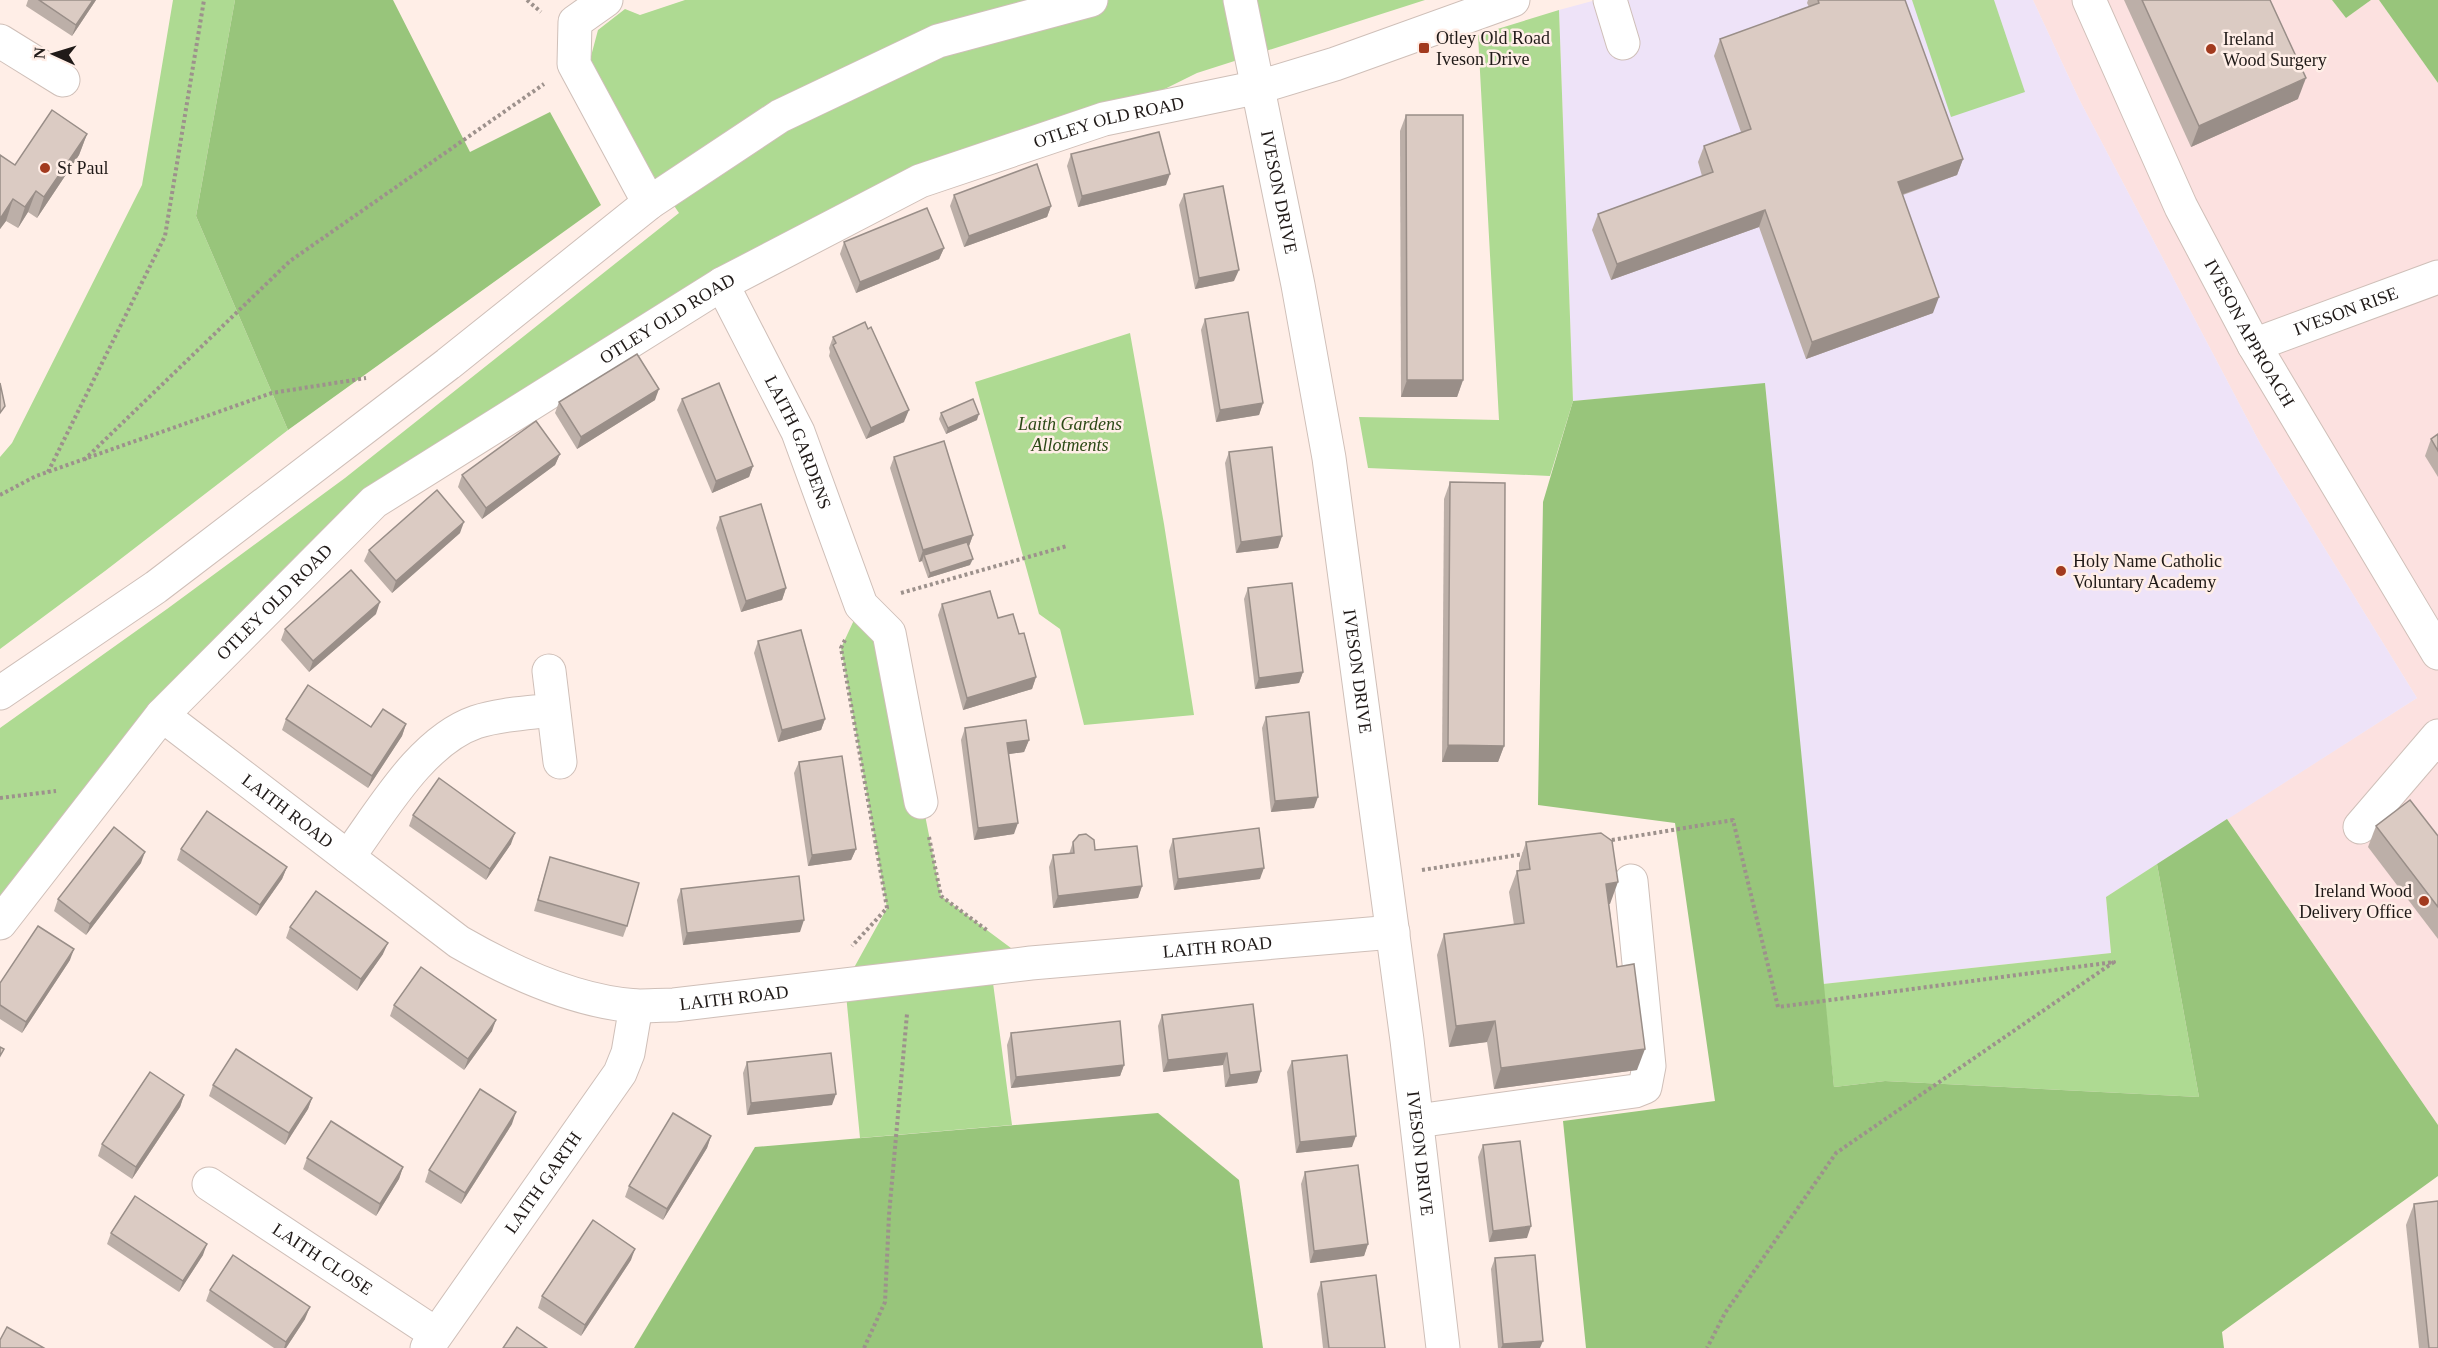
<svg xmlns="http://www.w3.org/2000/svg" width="2438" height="1348" font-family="'Times New Roman',serif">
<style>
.commercial{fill:#fce1e0}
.education{fill:#eee3f8}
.green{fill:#aeda92}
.forest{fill:#98c57b}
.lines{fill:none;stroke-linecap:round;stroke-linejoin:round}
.minor-casing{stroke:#cfbfb8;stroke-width:35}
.path{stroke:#9d918c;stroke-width:4;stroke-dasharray:3 3;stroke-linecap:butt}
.minor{stroke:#fff;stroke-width:33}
.wall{fill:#bcafa8}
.shaded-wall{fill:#998e88}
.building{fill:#dbcbc3;stroke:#998e88;stroke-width:1.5}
.poi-dot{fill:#a23a1e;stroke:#ffeee7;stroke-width:2}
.labels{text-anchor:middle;stroke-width:5;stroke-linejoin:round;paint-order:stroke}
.poi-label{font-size:18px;fill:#201a18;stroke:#ffeee7;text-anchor:start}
.street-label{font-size:18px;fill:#201a18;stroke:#ffeee7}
.park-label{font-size:18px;font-style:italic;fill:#2c4916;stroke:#ffeee7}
</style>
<rect width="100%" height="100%" fill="#ffeee7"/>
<!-- commercial -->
<path class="commercial" d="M2033 0H2332L2346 18 2371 0H2379L2438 83V1125L2227 819 2417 698 2261 445 2079 99Z"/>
<!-- education -->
<path class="education" d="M1596 0H2033L2079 99 2261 445 2417 698 2106 897 2111 953 1823 984 1765 384 1573 401 1559 10Z"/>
<!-- green -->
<g class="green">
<path d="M173 0H235L196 216 288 430 105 571 0 649V457L12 443 142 185Z"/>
<path d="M685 0H1425L1197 73 1104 119 920 181 374 502 0 923V728L167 609 345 478 679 213 647 166 590 60 598 30 625 9 640 15Z"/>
<path d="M1912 0H1994L2025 92 1951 117Z"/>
<path d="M1559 10 1573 401 1550 476 1368 468 1359 417 1499 420 1478 35Z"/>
<path d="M1130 333 1164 524 1194 715 1084 725 1060 629 1039 614 975 382Z"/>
<path d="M861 605 889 633 941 896 1031 963 991 968 1012 1125 860 1138 845 984 887 908 841 648Z"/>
<path d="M2157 864 2199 1097 1885 1081 1834 1087 1823 984 2111 953 2106 897Z"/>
</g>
<!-- forest -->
<g class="forest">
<path d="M235 0H393L470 152 550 112 601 205 288 430 196 216Z"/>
<path d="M2332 0H2371L2346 18Z"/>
<path d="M2379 0H2438V83Z"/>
<path d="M1765 383 1834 1087 1885 1081 2199 1097 2157 864 2227 819 2438 1125V1176L2222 1332 2224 1348H1586L1563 1121 1715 1101 1675 823 1538 805 1543 502 1573 401Z"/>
<path d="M1158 1113 1239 1180 1263 1348H634L755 1147Z"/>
</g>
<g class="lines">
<!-- minor casing -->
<g class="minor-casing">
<g id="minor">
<path d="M606 0 575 22 574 64 649 203"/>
<path id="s1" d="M1240 0 1298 285 1329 458 1407 1040 1443 1348"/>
<path d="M1610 0 1623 43"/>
<path id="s2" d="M2089 0 2181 207 2254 345 2438 653"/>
<path d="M0 41 63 80"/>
<path id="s3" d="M722 284 798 432 861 605 889 633 921 802"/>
<path id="s4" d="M2254 345 2438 277"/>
<path d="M549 671 560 762"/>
<path d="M0 693 156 587 448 364 649 203 780 116 938 41 1091 0"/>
<path id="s5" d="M162 715 459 942C511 972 576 1002 637 1006 649 1006 662 1005 674 1005L1031 963 1393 932"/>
<path d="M2360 827 2438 736"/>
<path d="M348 857C382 811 421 741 476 722 500 714 529 713 553 710"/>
<path id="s6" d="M0 923 162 715 374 502 722 284 920 181 1104 119 1259 87 1335 64 1513 0"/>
<path d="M1417 1121 1635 1091 1645 1087 1649 1066 1631 881"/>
<path id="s7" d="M209 1184 436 1334"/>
<path id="s8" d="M427 1348 620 1073 628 1053 636 1006"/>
</g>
</g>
<!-- path -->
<g class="path">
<path d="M527 0 541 12"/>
<path d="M84 460 290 261 544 84"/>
<path d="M48 472 165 236 204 0"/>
<path d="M0 495 36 476 272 393 366 378"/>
<path d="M901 593 1067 546"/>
<path d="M845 640 841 648 887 908 852 946"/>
<path d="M0 798 56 791"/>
<path d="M929 837 941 896 988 931"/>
<path d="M1606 841 1733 820 1778 1007 2114 962 1836 1153 1725 1313 1707 1348"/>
<path d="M1422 870 1524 854"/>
<path d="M864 1348 885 1302 889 1215 907 1014"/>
</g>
<!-- minor -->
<use href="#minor" class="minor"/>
</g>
<!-- wall -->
<g class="wall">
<path d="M28 0H96L72 36 26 6Z"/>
<path d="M1808 0H1905L1963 159 1957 175 1903 195 1933 313 1806 359 1759 227 1611 280 1592 230 1598 214 1702 176 1698 162 1704 146 1741 132 1714 56 1720 39 1809 7 1807 3Z"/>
<path d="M2124 0H2270L2298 99 2191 147Z"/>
<path d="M1406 115 1463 380 1457 397H1401L1400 131Z"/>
<path d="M87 134 79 155 37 218 28 212 18 228 6 221 0 229V155L15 165Z"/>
<path d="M1071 154 1166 185 1078 207 1067 166Z"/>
<path d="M1184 194 1234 281 1195 289 1179 205Z"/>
<path d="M954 195 1051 206 1047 217 964 247 950 206Z"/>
<path d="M844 242 944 248 939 259 856 293 840 254Z"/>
<path d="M1205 319 1263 403 1259 415 1216 422 1201 330Z"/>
<path d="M868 329 904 422 866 439 829 356 830 352 829 348 833 337Z"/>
<path d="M682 399 753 466 749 477 712 493 677 410Z"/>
<path d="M655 400 577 449 555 413 559 402Z"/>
<path d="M941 413 977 420 946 434 939 419Z"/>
<path d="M2438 434V477L2425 456 2431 439Z"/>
<path d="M1229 452 1282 536 1278 548 1236 553 1225 463Z"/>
<path d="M560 454 555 465 482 519 458 487 462 475Z"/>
<path d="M894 457 973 535 969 546 970 565 928 578 922 561 919 562 890 468Z"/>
<path d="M1450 482 1504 746 1498 762H1442L1444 499Z"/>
<path d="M720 517 786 588 782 600 741 612 716 528Z"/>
<path d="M460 533 392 593 364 561 369 550Z"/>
<path d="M1248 588 1303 672 1299 683 1255 689 1244 599Z"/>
<path d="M942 604 998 618 1019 634 1036 677 1032 689 963 710 938 615Z"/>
<path d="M376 614 309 672 281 640 285 629Z"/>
<path d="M758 641 825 719 821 730 778 742 754 653Z"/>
<path d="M1266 717 1314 808 1271 812 1262 728Z"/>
<path d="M286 719 371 727 406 724 402 736 368 788 282 730Z"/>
<path d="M965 728 1029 740 1024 752 1009 754 1014 834 974 840 961 740Z"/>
<path d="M799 762 856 849 851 860 808 866 794 773Z"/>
<path d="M413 815 511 844 486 880 409 826Z"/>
<path d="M2376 826 2438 836V939L2368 847Z"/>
<path d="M1173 839 1260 879 1174 890 1169 851Z"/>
<path d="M1073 842 1095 850 1142 886 1138 898 1053 908 1049 867 1053 855 1069 854Z"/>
<path d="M1526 842 1610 904H1609L1617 967 1637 1070 1494 1089 1487 1042 1449 1047 1437 955 1444 934 1514 925 1509 892 1517 871 1519 870V863Z"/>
<path d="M181 849 287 867 282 879 256 916 177 860Z"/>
<path d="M550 857 627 926 623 937 534 911Z"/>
<path d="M141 863 86 935 54 911 58 899Z"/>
<path d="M681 889 800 932 683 945 677 900Z"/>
<path d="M290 927 383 954 357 991 286 938Z"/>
<path d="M70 960 22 1033 0 1019V983Z"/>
<path d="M394 1005 492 1031 464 1070 390 1016Z"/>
<path d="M1162 1015 1261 1071 1257 1083 1225 1087 1223 1065 1163 1072 1158 1026Z"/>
<path d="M1011 1033 1124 1065 1120 1076 1011 1088 1007 1045Z"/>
<path d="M1292 1061 1352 1147 1296 1153 1287 1072Z"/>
<path d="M747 1062 832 1105 747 1115 743 1073Z"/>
<path d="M213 1085 312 1098 308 1109 285 1145 209 1096Z"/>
<path d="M184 1095 180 1107 132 1179 98 1156 102 1144Z"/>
<path d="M512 1124 461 1204 425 1182 429 1170Z"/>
<path d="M711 1136 707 1148 663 1220 625 1197 629 1186Z"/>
<path d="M1483 1145 1527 1238 1489 1242 1478 1157Z"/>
<path d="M307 1158 403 1167 399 1179 376 1216 303 1169Z"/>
<path d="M1305 1172 1368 1244 1364 1256 1310 1263 1301 1184Z"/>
<path d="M2414 1204 2438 1348H2419L2406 1225Z"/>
<path d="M111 1233 203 1255 179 1292 107 1244Z"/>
<path d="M1495 1258 1540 1348H1498L1491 1269Z"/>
<path d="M631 1260 581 1336 538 1308 542 1296Z"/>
<path d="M1321 1282 1385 1348H1323L1317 1294Z"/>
<path d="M210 1290 305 1319 286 1348H274L206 1301Z"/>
</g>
<!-- shaded-wall -->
<g class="shaded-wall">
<path d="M93 0H96L72 36 76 25Z"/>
<path d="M2306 78 2298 99 2191 147 2199 126Z"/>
<path d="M87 134 79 155 37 218 44 197Z"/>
<path d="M1963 159 1957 175 1892 198 1898 182Z"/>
<path d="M1170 174 1166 185 1078 207 1082 196Z"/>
<path d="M36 191 28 212 18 228 25 207Z"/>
<path d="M13 199 6 221 0 229V219Z"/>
<path d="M1051 206 1047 217 964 247 969 236Z"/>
<path d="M1765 210 1759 227 1611 280 1617 264Z"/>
<path d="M944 248 939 259 856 293 860 282Z"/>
<path d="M1239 270 1234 281 1195 289 1199 278Z"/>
<path d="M1939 297 1933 313 1806 359 1812 342Z"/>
<path d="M1407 380H1463L1457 397H1401Z"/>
<path d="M659 389 655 400 577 449 581 437Z"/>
<path d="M1263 403 1259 415 1216 422 1220 410Z"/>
<path d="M909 410 904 422 866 439 871 428Z"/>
<path d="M979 414 977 420 946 434 948 428Z"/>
<path d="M560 454 555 465 482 519 486 508Z"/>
<path d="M753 466 749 477 712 493 716 481Z"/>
<path d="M464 522 460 533 392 593 396 581Z"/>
<path d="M973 535 969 546 924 555 922 561 919 562 923 550Z"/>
<path d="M1282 536 1278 548 1236 553 1241 542Z"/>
<path d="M973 559 970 565 928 578 930 573Z"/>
<path d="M786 588 782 600 741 612 746 601Z"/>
<path d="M380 602 376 614 309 672 313 661Z"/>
<path d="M1303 672 1299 683 1255 689 1259 678Z"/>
<path d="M1036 677 1032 689 963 710 967 698Z"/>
<path d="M825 719 821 730 778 742 782 730Z"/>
<path d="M406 724 402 736 368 788 372 776Z"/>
<path d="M1029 740 1024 752 1003 755 1007 743Z"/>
<path d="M1448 745 1504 746 1498 762H1442Z"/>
<path d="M1318 797 1314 808 1271 812 1275 801Z"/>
<path d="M1018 823 1014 834 974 840 978 828Z"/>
<path d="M515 833 511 844 486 880 490 869Z"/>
<path d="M856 849 851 860 808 866 812 855Z"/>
<path d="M145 852 141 863 86 935 90 924Z"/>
<path d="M287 867 282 879 256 916 260 905Z"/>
<path d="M1264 868 1260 879 1174 890 1178 879Z"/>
<path d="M1618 882 1610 904 1598 905 1606 884Z"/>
<path d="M1142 886 1138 898 1053 908 1058 896Z"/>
<path d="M804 920 800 932 683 945 687 933Z"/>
<path d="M388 943 383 954 357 991 361 979Z"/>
<path d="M74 949 70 960 22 1033 26 1022Z"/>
<path d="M496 1020 492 1031 464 1070 468 1059Z"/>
<path d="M1495 1021 1487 1042 1449 1047 1456 1026Z"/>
<path d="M1645 1049 1637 1070 1494 1089 1501 1068Z"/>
<path d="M1227 1053 1223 1065 1163 1072 1168 1060Z"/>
<path d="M1124 1065 1120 1076 1011 1088 1016 1077Z"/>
<path d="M1261 1071 1257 1083 1225 1087 1230 1075Z"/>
<path d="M836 1094 832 1105 747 1115 751 1103Z"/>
<path d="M184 1095 180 1107 132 1179 136 1167Z"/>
<path d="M312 1098 308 1109 285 1145 289 1133Z"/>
<path d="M516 1112 512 1124 461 1204 465 1193Z"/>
<path d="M711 1136 707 1148 663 1220 667 1209Z"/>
<path d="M1356 1136 1352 1147 1296 1153 1300 1142Z"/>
<path d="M403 1167 399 1179 376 1216 380 1204Z"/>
<path d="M1531 1226 1527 1238 1489 1242 1493 1231Z"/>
<path d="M207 1244 203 1255 179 1292 183 1281Z"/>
<path d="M1368 1244 1364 1256 1310 1263 1314 1251Z"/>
<path d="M635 1249 631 1260 581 1336 585 1325Z"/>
<path d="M310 1307 305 1319 286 1348H284L286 1342Z"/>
<path d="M1543 1341 1540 1348H1501L1503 1344Z"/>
</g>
<!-- building -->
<g class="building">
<path d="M39 0H93L76 25Z"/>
<path d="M1818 0H1905L1963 159 1898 182 1939 297 1812 342 1765 210 1617 264 1598 214 1713 172 1704 146 1751 129 1720 39 1819 3Z"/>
<path d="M2142 0H2270L2306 78 2199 126Z"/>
<path d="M52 110 87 134 44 197 36 191 25 207 13 199 0 219V155L15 165Z"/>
<path d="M1406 115H1463V380H1407Z"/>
<path d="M1159 132 1170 174 1082 196 1071 154Z"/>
<path d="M1037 164 1051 206 969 236 954 195Z"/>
<path d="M1223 186 1239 270 1199 278 1184 194Z"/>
<path d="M927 208 944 248 860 282 844 242Z"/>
<path d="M1248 312 1263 403 1220 410 1205 319Z"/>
<path d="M865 322 868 329 871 327 909 410 871 428 833 345 836 343 833 337Z"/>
<path d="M637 354 659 389 581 437 559 402Z"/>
<path d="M0 383 5 406 0 413Z"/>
<path d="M719 383 753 466 716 481 682 399Z"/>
<path d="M973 399 979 414 948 428 941 413Z"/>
<path d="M536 421 560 454 486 508 462 475Z"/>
<path d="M2438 434V451L2431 439Z"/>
<path d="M944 441 973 535 923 550 894 457Z"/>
<path d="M1272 447 1282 536 1241 542 1229 452Z"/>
<path d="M1450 482 1505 483 1504 746 1448 745Z"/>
<path d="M437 490 464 522 396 581 369 550Z"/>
<path d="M761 504 786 588 746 601 720 517Z"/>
<path d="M967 542 973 559 930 573 924 555Z"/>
<path d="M351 570 380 602 313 661 285 629Z"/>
<path d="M1292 583 1303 672 1259 678 1248 588Z"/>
<path d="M990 591 998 618 1013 614 1019 634 1024 633 1036 677 967 698 942 604Z"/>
<path d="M801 630 825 719 782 730 758 641Z"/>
<path d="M308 685 371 727 383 709 406 724 372 776 286 719Z"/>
<path d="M1309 712 1318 797 1275 801 1266 717Z"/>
<path d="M1026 720 1029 740 1007 743 1018 823 978 828 965 728Z"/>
<path d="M842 756 856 849 812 855 799 762Z"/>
<path d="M439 778 515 833 490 869 413 815Z"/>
<path d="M2410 800 2438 836V907L2376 826Z"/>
<path d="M207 811 287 867 260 905 181 849Z"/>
<path d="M114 827 145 852 90 924 58 899Z"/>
<path d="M1259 828 1264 868 1178 879 1173 839Z"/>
<path d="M1601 833 1612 841 1618 882 1606 884 1617 967 1634 964 1645 1049 1501 1068 1495 1021 1456 1026 1444 934 1524 923 1517 871 1530 869 1526 842Z"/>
<path d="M1086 834 1094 840 1095 850 1137 846 1142 886 1058 896 1053 855 1074 853 1073 842 1079 835Z"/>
<path d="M550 857 639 883 627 926 538 900Z"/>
<path d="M799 876 804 920 687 933 681 889Z"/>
<path d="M316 891 388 943 361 979 290 927Z"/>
<path d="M38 926 74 949 26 1022 0 1005V983Z"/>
<path d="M421 967 496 1020 468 1059 394 1005Z"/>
<path d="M1253 1004 1261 1071 1230 1075 1227 1053 1168 1060 1162 1015Z"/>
<path d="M1120 1021 1124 1065 1016 1077 1011 1033Z"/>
<path d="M0 1047 4 1049 0 1056Z"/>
<path d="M236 1049 312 1098 289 1133 213 1085Z"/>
<path d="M831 1053 836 1094 751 1103 747 1062Z"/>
<path d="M1347 1055 1356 1136 1300 1142 1292 1061Z"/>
<path d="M150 1072 184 1095 136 1167 102 1144Z"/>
<path d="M480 1089 516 1112 465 1193 429 1170Z"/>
<path d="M673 1113 711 1136 667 1209 629 1186Z"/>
<path d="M331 1121 403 1167 380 1204 307 1158Z"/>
<path d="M1520 1141 1531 1226 1493 1231 1483 1145Z"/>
<path d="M1358 1165 1368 1244 1314 1251 1305 1172Z"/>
<path d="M135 1196 207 1244 183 1281 111 1233Z"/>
<path d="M2438 1201V1348H2429L2414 1204Z"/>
<path d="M593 1220 635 1249 585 1325 542 1296Z"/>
<path d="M233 1255 310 1307 286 1342 210 1290Z"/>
<path d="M1535 1255 1543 1341 1503 1344 1495 1258Z"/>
<path d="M1376 1275 1385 1348H1329L1321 1282Z"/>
<path d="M7 1327 44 1348H0V1340Z"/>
<path d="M517 1327 547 1348H503Z"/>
</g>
<!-- markers -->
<g class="poi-dot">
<rect x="1418" y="42" width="12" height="12" rx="3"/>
<circle cx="2211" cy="49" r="6"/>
<circle cx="45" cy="168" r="6"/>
<circle cx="2061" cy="571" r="6"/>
<circle cx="2424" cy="901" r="6"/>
</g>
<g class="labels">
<!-- poi labels -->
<g class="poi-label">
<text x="1436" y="44">Otley Old Road<tspan x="1436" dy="21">Iveson Drive</tspan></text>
<text x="2223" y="45">Ireland<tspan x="2223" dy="21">Wood Surgery</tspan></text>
<text x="57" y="174">St Paul</text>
<text x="2073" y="567">Holy Name Catholic<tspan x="2073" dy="21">Voluntary Academy</tspan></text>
<text x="2412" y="897" text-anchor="end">Ireland Wood<tspan x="2412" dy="21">Delivery Office</tspan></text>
</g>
<!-- street labels -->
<g class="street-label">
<text dy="6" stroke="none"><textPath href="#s6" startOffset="1396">OTLEY OLD ROAD</textPath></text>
<text dy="6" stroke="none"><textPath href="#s1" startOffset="196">IVESON DRIVE</textPath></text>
<text dy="6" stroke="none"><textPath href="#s4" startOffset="98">IVESON RISE</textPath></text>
<text dy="6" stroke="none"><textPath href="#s6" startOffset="910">OTLEY OLD ROAD</textPath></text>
<text dy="6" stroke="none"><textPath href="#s2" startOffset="370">IVESON APPROACH</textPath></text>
<text dy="6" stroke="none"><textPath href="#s3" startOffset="176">LAITH GARDENS</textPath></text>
<text dy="6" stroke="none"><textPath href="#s6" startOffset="423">OTLEY OLD ROAD</textPath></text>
<text dy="6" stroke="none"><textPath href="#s1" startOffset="682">IVESON DRIVE</textPath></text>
<text dy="6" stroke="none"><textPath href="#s5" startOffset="158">LAITH ROAD</textPath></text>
<text dy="6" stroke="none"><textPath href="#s5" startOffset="1148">LAITH ROAD</textPath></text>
<text dy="6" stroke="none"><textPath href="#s5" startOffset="662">LAITH ROAD</textPath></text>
<text dy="6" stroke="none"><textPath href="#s1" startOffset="1168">IVESON DRIVE</textPath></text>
<text dy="6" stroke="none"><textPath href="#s8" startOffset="202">LAITH GARTH</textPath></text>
<text dy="6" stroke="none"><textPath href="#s7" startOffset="136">LAITH CLOSE</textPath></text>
</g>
<!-- park labels -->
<g class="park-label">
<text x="1070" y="430">Laith Gardens<tspan x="1070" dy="21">Allotments</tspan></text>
</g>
</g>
<!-- north arrow -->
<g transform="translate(54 54) rotate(274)" stroke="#ffeee7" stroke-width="4.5" paint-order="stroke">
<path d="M0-4.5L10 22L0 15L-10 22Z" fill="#201a18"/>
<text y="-9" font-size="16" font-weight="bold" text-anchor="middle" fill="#201a18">N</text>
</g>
</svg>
